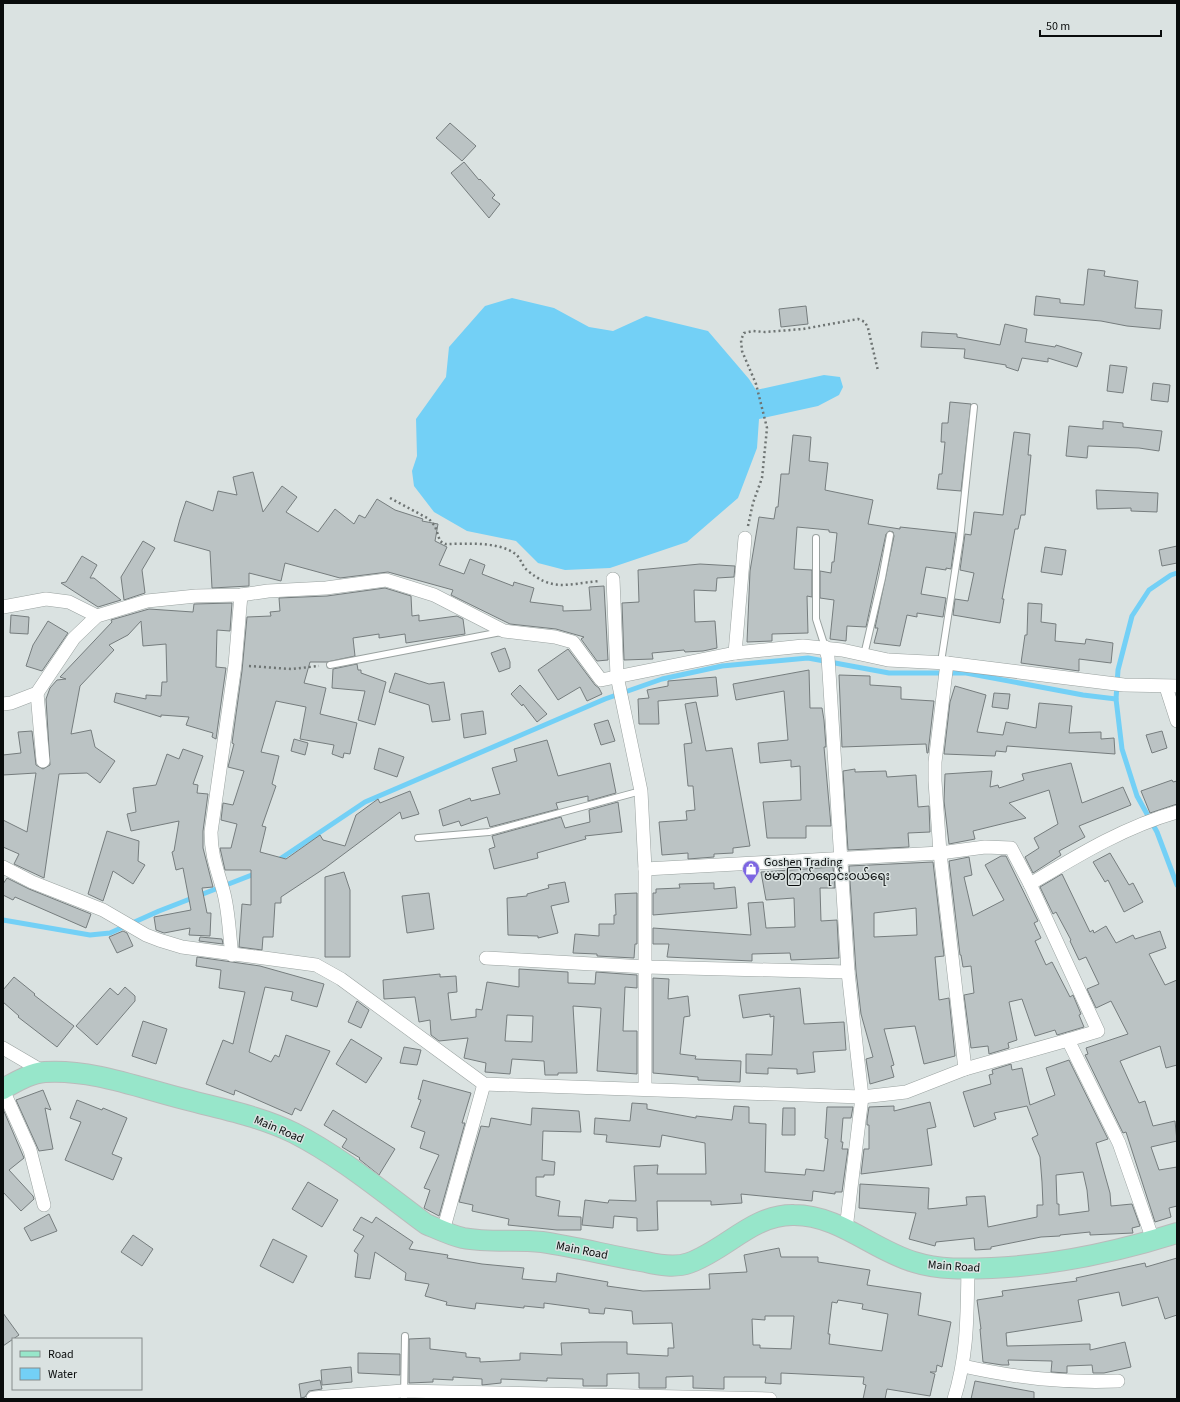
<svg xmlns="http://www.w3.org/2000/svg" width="1180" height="1402" font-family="'Source Sans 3','Noto Sans Myanmar',sans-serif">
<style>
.water{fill:#73d0f6}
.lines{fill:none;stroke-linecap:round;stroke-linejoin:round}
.stream{stroke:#73d0f6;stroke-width:5}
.building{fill:#bbc3c4;stroke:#767d7e;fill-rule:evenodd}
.lane-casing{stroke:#9aa2a0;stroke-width:8}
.street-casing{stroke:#9aa2a0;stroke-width:14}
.primary-casing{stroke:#babbbb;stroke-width:22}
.path{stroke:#6e7473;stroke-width:2.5;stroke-dasharray:2 3;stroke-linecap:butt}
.lane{stroke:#fff;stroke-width:6}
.street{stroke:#fff;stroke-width:13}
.primary{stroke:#97e6ca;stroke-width:20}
.labels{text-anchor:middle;stroke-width:3;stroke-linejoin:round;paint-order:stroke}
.poi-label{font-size:12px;fill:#090c0c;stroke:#dae2e1;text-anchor:start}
.street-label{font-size:12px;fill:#090c0c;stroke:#dae2e1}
</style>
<rect width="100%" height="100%" fill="#dae2e1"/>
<!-- water -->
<path class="water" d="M512 298 554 308 589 327 613 331 646 316 708 331 749 379 756 390 824 375 840 377 843 387 839 395 818 406 759 419 757 448 738 498 687 542 610 568 565 570 538 563 516 541 467 531 434 512 414 486 412 471 417 456 416 419 446 377 449 347 485 306Z"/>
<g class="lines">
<!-- stream -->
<g class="stream">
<path d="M1177 573 1171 575 1149 590 1132 616 1118 670 1116 699 1122 749 1137 796 1157 832 1177 885"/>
<path d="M277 861 365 802 605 699 662 679 722 666 808 658 889 673H966L1083 695 1116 699"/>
<path d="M3 920 90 935 110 933 159 911 257 873"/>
</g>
</g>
<!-- building -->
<g class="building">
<path d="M450 123 476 146 462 161 436 138Z"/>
<path d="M464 162 479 180 480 179 495 195 492 198 500 204 489 218 451 173Z"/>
<path d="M1088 269 1105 271 1104 276 1138 281 1135 308 1162 310 1160 329 1127 326 1101 321 1034 315 1036 296 1060 299V303L1084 305Z"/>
<path d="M806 306 808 324 781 327 779 309Z"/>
<path d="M1005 324 1027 329 1025 342 1055 347 1056 345 1082 353 1077 367 1048 358V362L1022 358 1018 371 1006 367V365L964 358 965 349 921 347 922 332 957 334V337L1000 345Z"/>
<path d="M1110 365 1127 367 1123 393 1107 391Z"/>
<path d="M1153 383 1170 385 1168 402 1151 400Z"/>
<path d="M950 402 971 404 961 491 937 489 939 474H942L945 442H941L942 423H948Z"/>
<path d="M1103 421 1123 423V427L1162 431 1159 451 1139 448 1088 446 1087 458 1066 456 1069 426 1103 429Z"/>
<path d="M1014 432 1030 434 1028 455H1031L1025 515H1021L1018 529H1015L1002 599H1004L1000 623 953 615 955 599 968 601 974 573 960 570 965 534 971 535 974 512 1003 515Z"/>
<path d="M793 435 811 437 809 461 828 463 825 490 873 500 868 524 900 529V527L956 533 951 569 946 568V570L926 567 921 594 946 598 943 617 917 613V617L907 615 900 646 874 643 878 628H875L894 536 893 532 889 531 886 534 866 627 847 626 846 641 830 639 834 600 820 598V571L831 573 832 562H834L837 533 829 532V530L797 527 794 569 812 570V597L807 596 808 633 772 634V641L747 642 750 571 759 517 774 519 776 507H778L781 474H789Z"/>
<path d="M253 472 263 512 282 486 297 497 286 512 318 532 335 509 354 524 359 515 365 518 377 499 395 510 423 519 422 521 438 524 435 541 447 547 439 565 464 574 470 559 485 565 482 574 513 586 514 582 534 588 530 602 563 606V611L591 610 589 587 604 586 608 660 597 661 581 639 584 637 556 629 510 624 451 595 453 590 388 572 340 578 285 563 281 581 249 573V586L212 588 210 551 174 541 180 519 186 501 213 511 218 491 237 495 233 477Z"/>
<path d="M1096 490 1158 493 1157 512 1131 511V508L1097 509Z"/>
<path d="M143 541 155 548 142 570 145 593 124 600 121 577Z"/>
<path d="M1177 546V563L1162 566 1159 550Z"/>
<path d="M1045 547 1066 550 1062 575 1041 572Z"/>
<path d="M82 556 97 565 90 578H94L121 600 98 607 61 583 66 582Z"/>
<path d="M700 564 735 566 734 577 717 578 716 591 694 590 695 622 715 621 717 648 703 651 685 652 684 650 652 653 653 659 624 660 622 603 639 602 638 570Z"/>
<path d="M385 588 411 596 412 616 419 615V621L457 616 463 619 465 634 406 643 405 634 379 638V634L353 638 355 656 327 662H310L304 683 326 688 320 714 357 723 350 754 344 753 343 758 332 754 334 745 300 739 306 707 276 701 261 752 279 756 272 784 276 786 262 826 266 827 260 852 286 859 320 835 323 840 345 846 356 815 378 799 380 803 410 791 419 814 402 819 400 812 325 868 281 897V903H275L273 937H263L262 950 239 947 242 904 251 905V870H225L220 848H231L237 824 221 820 223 803 233 805 244 771 228 767 234 744 232 743 242 671 247 617 271 616 270 612 280 611 279 598 327 596Z"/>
<path d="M232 603 230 631 217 630 216 667 226 668 216 739 212 737 213 733 186 725 189 717 161 715V717L114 702 116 693 146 699V695L161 696 162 682H167L166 644 143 646 141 621 128 635 109 645 114 650 80 686 71 734 91 730 95 747 115 761 100 783 87 773 59 774 44 878 14 864 19 854 3 847V820L27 832 36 773 3 775V755L21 753 18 732 32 731 36 765 43 769 50 765 46 699 50 688 57 680 66 679 60 677 112 622 111 620 149 609 193 612 194 604Z"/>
<path d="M1028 603 1042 604 1041 622 1056 624 1055 641 1085 644 1086 639 1113 643 1111 663 1079 659V671L1021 663 1025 635H1027Z"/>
<path d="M11 615 29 617 28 634 10 633Z"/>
<path d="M48 621 68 633 42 671 26 666 33 645Z"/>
<path d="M505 648 510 662V668L499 672 491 653Z"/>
<path d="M568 649 595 685 599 688 602 694 587 701 580 687 558 700 538 670Z"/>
<path d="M357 664 358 670H361V673L386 682 375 725 358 720 365 691 332 688 333 669Z"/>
<path d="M809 670 810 708H822L824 720 826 747H824L831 826H806V838H767L763 802 801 800 800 766 791 767V760L760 763 758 743 788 740 784 691 736 700 733 684Z"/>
<path d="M395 673 429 684 444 682 450 720 432 722 429 705 389 692Z"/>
<path d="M839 675 870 676V685L901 687V699L934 701 928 753H927L926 744 842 747Z"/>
<path d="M716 677 718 696 658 701 659 724H639L638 699 649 698 647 690 668 686V681Z"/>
<path d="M520 685 547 714 537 722 523 704 522 706 511 694Z"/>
<path d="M955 686 986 695 977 732 1003 735 1006 722 1036 728 1039 703 1072 706 1069 733 1101 732V739L1114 738 1115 754 1007 746 1006 752 996 751 995 756 944 754 950 702Z"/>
<path d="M994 693 1010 694 1008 709 992 707Z"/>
<path d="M696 702 706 751 732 748 750 846 733 848V853L714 854V857L688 859V853L662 855 659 822 687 820 686 811 695 810 693 786H688L684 744 692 743 685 704Z"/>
<path d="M483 711 486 734 464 738 461 714Z"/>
<path d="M608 720 615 741 601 745 594 724Z"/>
<path d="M1162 731 1167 748 1152 753 1146 735Z"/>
<path d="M294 739 308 743 305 755 291 751Z"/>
<path d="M547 740 558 776 610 763 616 793 588 801V796L556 803 558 809 490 827 487 817 461 826 459 821 443 826 439 810 470 798 471 801 500 794 492 768 517 761 514 749Z"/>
<path d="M379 748 404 757 397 777 374 769Z"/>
<path d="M183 749 203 756 193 784 198 785 197 793 208 794 203 831V848L213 887 202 888 207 913H211L210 936 189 935 190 928 164 933 156 930 154 917 191 910 183 868 176 870 172 852 174 851 179 821 131 831 127 814 136 812 133 788 156 785 167 754 179 759Z"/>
<path d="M1071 763 1082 803 1123 787 1131 805 1079 826 1085 837 1059 851 1061 855 1033 873 1025 857 1039 848 1034 838 1058 824 1049 790 1009 803 1026 818 973 831 975 839 949 844 944 801 945 774 992 771 990 787 998 785 999 788 1024 780 1022 774Z"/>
<path d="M855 769V772L886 771 887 777 916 775 918 807 929 806 930 832 908 833 909 847 848 850 843 771Z"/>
<path d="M1172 780 1173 782 1177 781V804L1150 813 1141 791Z"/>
<path d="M618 802 622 832 585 836 586 839 537 853 538 858 494 869 489 849 495 847 492 836 561 817 565 828 590 822 589 810Z"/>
<path d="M107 831 139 841 138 861 145 865 133 884 113 871 103 901 88 894Z"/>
<path d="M1110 853 1129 885 1133 883 1143 902 1124 912 1108 880 1105 882 1093 862Z"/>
<path d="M1001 856H1006L1038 921 1034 923 1041 938 1035 941 1046 965 1052 962 1070 997 1073 995 1081 1014 1079 1015 1084 1027 1057 1035 1055 1030 1035 1036 1022 999 1009 1002 1017 1040 1008 1043 1009 1048 989 1054 988 1046 971 1048 964 995 974 993 971 966 963 967 961 955H960L949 861 969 857 972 875 964 877 973 916 1004 900 985 865Z"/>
<path d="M933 862 944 956 935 957 939 1000 949 998 955 1056 924 1064 915 1026 884 1029 894 1065 891 1066 894 1077 870 1084 866 1059 873 1057 861 1014 856 971 849 866ZM916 908 917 935 874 937V913Z"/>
<path d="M833 867 835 888H820L821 921 837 920 839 958 791 960 790 953 752 954V961L667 957 669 944H653V928L751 935 748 903 763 902 766 928 795 927 794 898 766 900 761 872Z"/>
<path d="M344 872 350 890V957H325V877Z"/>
<path d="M1062 874 1090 932 1093 930 1094 933 1106 926 1116 943 1133 935 1135 939 1160 931 1166 948 1149 954 1165 985 1177 980V1065L1166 1068 1160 1046 1120 1061 1139 1103 1145 1101 1153 1126 1175 1121 1177 1141 1151 1147 1159 1170 1177 1167V1206L1169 1208 1171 1217 1155 1222 1126 1132 1123 1133 1085 1055 1088 1054 1086 1048 1128 1034 1111 1001 1096 1008 1087 989 1099 984 1086 957 1079 960 1070 941 1071 940 1056 912 1053 914 1040 887Z"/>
<path d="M7 878 29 889 91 914 86 928 15 897 13 900 3 895V884Z"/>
<path d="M565 882 569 902 551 906 558 933 538 938V936L508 935 507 898 527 896V894L549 888 548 885Z"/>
<path d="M714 883V889L735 887 737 908 653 915V893H656V889L680 888 679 884Z"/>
<path d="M429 893 434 929 407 933 402 896Z"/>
<path d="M637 893V944H635L634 958 597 956V954L573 953 575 934 599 936V924H614V915H616L615 894Z"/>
<path d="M123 931 127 933 133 946 117 953 109 937Z"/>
<path d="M200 937 222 939 223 944 199 941Z"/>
<path d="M197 957 260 966 324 984 317 1007 291 1000 293 992 265 987 249 1052 271 1062 275 1055 279 1057 286 1035 330 1051 301 1111 295 1108 292 1115 235 1090 234 1095 206 1084 223 1040 233 1044 245 992 219 988 221 970 196 966Z"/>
<path d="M519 969 568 972V983L595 984 596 972 637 975V988L625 987 623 1031H637V1074L597 1071 601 1008 573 1006 577 1073H558V1075H545L544 1061 512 1059 510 1074 485 1072 486 1063 464 1058 468 1038 439 1041 431 1035 430 1020 419 1022 415 997 384 999 383 980 440 974V977L456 976 457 992 448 993 451 1020 476 1017V1009L482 1010 487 982 519 987ZM507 1015 533 1016 532 1042 505 1041Z"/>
<path d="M14 977 35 994 34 995 74 1026 57 1047 18 1017 19 1016 3 1002V990Z"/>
<path d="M653 978 669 979 668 999 688 996 690 1016 684 1017 680 1054 696 1056 695 1059 741 1061 740 1082 698 1080V1077L653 1073Z"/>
<path d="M125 987 135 996V1001L97 1045 76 1026 110 988 118 995Z"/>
<path d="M800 988 804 1024 844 1022 846 1050 813 1052 815 1072 797 1074V1069L768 1068V1074L746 1073V1054L772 1055 774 1016 770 1017V1014L743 1018 739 995Z"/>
<path d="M357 1001 369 1010 361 1028 348 1022Z"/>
<path d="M143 1021 167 1029 156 1064 132 1056Z"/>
<path d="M351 1039 382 1058 366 1083 336 1064Z"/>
<path d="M404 1047 421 1050 417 1065 400 1063Z"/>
<path d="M1069 1060 1108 1139 1096 1143 1110 1193 1111 1206 1132 1204 1140 1226 1132 1228 1133 1233 1090 1235V1232L1060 1235V1236L1041 1237 991 1247V1249L975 1250 974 1238 936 1242 935 1246 909 1239 916 1213 859 1208 860 1184 929 1188 928 1209 967 1205 966 1197 985 1196 988 1227 1037 1217V1205H1043L1042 1182 1040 1157 1032 1138 1038 1135 1027 1106 994 1113 996 1119 974 1127 963 1092 991 1084 989 1075 993 1074 992 1070 1011 1064 1012 1070 1022 1068 1030 1105 1055 1095 1046 1068ZM1083 1172 1087 1190 1089 1211 1059 1215V1204H1057L1056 1175Z"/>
<path d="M423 1080 471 1093 462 1123H465L439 1216 424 1208 430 1190 424 1188 439 1155 420 1148 425 1132 411 1127 421 1100 418 1099Z"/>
<path d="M43 1090 51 1110 45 1108 53 1149 39 1151 16 1100Z"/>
<path d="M77 1100 102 1110 103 1108 127 1118 112 1154 122 1158 113 1180 65 1160 81 1122 70 1118Z"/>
<path d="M930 1102 936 1127 927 1129 932 1165 861 1174 864 1149H869V1125H867V1120L869 1107 894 1106V1111Z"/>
<path d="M632 1103 647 1104V1109L696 1118V1116L732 1120 734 1106 749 1107V1123L766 1124 765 1172 805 1175 806 1169 824 1171 828 1139 825 1138 827 1107H853L851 1118H843L841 1142H843L842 1149H848L842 1192H835V1194L813 1191 812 1201 741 1194 742 1203 711 1205V1201H657L658 1230 637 1231V1218L614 1216 613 1228 582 1225 585 1200 608 1203 609 1200 636 1201 634 1166 658 1165 657 1174H706L705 1143 662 1135 660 1147 606 1142 607 1135 594 1134 595 1118 630 1121Z"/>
<path d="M532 1108 579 1111 581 1132 543 1131 542 1160 555 1162 554 1175H544V1177H536V1196L560 1201 558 1216 581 1217V1230H557L508 1225 509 1219 472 1211 473 1205 459 1202 481 1126 489 1127 491 1118 531 1125Z"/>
<path d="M783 1108H795V1135H782Z"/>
<path d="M3 1109 24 1158 9 1170 33 1196 34 1199 21 1211 3 1192Z"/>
<path d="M333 1110 395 1149 379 1175 359 1159 360 1158 342 1147 347 1139 324 1125Z"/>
<path d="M308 1182 338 1200 322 1227 292 1209Z"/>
<path d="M49 1214 57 1231 31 1241 24 1228Z"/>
<path d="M361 1217 372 1223 376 1217 413 1242 409 1249 448 1255 447 1258 482 1264 524 1268 522 1279 556 1282 557 1273 608 1282 607 1286 643 1291 710 1289 709 1274 747 1272 744 1255 779 1248 781 1257H818V1262L870 1270 867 1285 921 1293 918 1315 951 1322 942 1367 937 1365 936 1372H930L935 1374 930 1396 887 1389 885 1399H863L866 1385 863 1384 864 1377 781 1373V1384L765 1383 766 1377H724V1389L693 1388V1376L666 1377V1388H639V1373L607 1374V1386H583V1379L547 1378V1381L501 1379V1383L482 1385V1379L453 1377V1380L433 1379V1382L409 1383V1339L430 1338V1349L466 1353V1357L480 1358V1362L520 1360V1353L562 1355 561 1343 602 1342H627V1354L668 1356V1348H674L672 1323 633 1324 632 1311 605 1308 604 1314 589 1313V1309L544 1303V1308L524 1306V1308L476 1303 475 1309 446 1305 447 1302 425 1296 429 1284 405 1280 406 1273 375 1252 370 1279 355 1277 358 1254 354 1251 364 1236 353 1230ZM838 1300 863 1304 862 1309 888 1314 882 1351 829 1344 830 1334H828L832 1302 837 1303ZM765 1316H794L791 1349 760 1348V1345H753L752 1319 765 1320Z"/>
<path d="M133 1235 153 1249 142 1266 121 1252Z"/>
<path d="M273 1239 307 1256 293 1283 260 1266Z"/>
<path d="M1177 1258V1315L1165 1319 1158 1297 1122 1306 1119 1292 1078 1300 1082 1321 1006 1333 1007 1346 1090 1344V1350L1125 1342 1131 1367 1104 1373H1093L1092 1365 1067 1366V1373L1051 1372 1052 1361 1008 1360 1009 1365H1002L983 1362 980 1329H981L977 1300 1003 1296 1002 1291 1077 1281 1076 1278 1145 1263 1146 1267Z"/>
<path d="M3 1313 19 1335 3 1346Z"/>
<path d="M358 1353 400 1354V1375L358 1373Z"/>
<path d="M351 1367 352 1382 322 1385 321 1370Z"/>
<path d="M320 1380 322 1389 309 1391 305 1397 301 1398 299 1384Z"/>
<path d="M975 1381 1034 1392V1399H971Z"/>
</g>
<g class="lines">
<!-- lane casing -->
<g class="lane-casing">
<g id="lane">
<path d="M816 538V619L825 647"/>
<path d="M864 655 882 578 890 535"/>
<path d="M941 662 960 539 974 407"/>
<path d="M330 665 501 632"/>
<path d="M418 838 489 832 641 791"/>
<path d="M404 1399 405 1336"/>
</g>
</g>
<!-- street casing -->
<g class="street-casing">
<g id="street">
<path d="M613 579 617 676 641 791 645 869V1089"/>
<path d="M3 607 46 599 69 602 97 616"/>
<path d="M825 647 828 657 829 672 848 972 862 1097 846 1229"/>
<path d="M735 653 745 538"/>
<path d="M947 663 935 762V781L940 853 965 1069"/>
<path d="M1166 687 1177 721"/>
<path d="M37 693 43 761"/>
<path d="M3 704 11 703 37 693 74 638 97 616 147 601 196 596 241 595 268 591 326 588 386 580 434 595 504 631 555 637 573 642 601 680 735 653 803 646 842 650 888 660 947 663 1124 685 1177 686"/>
<path d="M3 867 32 882 103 910 146 935 159 940 182 947 316 965 341 979 484 1084 862 1097 906 1092 965 1069 1068 1040"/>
<path d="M645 869 940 853 985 847 1011 848 1030 884 1098 1031 1068 1040 1119 1143 1153 1240"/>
<path d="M1030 884C1077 856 1124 827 1177 812"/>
<path d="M232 955C229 934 229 910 223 890 217 869 211 855 211 832L235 665 241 595"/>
<path d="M486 958 646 967 848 972"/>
<path d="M3 1048 44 1072"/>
<path d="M3 1090 30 1150 44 1205"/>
<path d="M443 1231 484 1084"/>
<path d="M963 1366C1017 1378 1063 1383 1118 1381"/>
<path d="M313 1398 403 1391 770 1399"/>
<path d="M954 1399C968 1354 967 1315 968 1269"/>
</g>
</g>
<!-- primary casing -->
<g class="primary-casing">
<path id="primary" d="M3 1089C16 1082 30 1073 45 1072 92 1069 140 1088 184 1099 221 1109 260 1116 294 1133 341 1157 384 1193 426 1224 438 1229 450 1235 463 1238 489 1243 516 1239 542 1242 576 1247 611 1256 646 1262 659 1265 675 1268 689 1263 726 1250 753 1214 794 1215 839 1215 873 1250 914 1262 939 1270 966 1269 992 1268 1056 1265 1117 1252 1177 1233"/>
</g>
<!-- path -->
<g class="path">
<path d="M390 498 429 519 435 526 440 541 445 544C466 544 496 541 514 553 520 556 522 566 527 570 552 592 568 584 599 581"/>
<path d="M748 526 753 503 762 478 767 428 756 384 742 351 741 340 744 333 753 331 765 332 803 329 858 319 865 322 868 328 878 371"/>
<path d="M249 666 291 669 319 666"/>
</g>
<!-- lane -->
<use href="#lane" class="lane"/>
<!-- street -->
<use href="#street" class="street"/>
<!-- primary -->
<use href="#primary" class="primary"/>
</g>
<!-- icons -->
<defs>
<g id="shop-pin" transform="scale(0.9)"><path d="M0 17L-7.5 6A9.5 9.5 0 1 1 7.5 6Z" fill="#7d66e2" stroke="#dae2e1"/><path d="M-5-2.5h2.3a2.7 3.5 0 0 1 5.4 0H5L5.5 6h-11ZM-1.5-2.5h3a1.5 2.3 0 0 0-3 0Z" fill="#fff"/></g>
</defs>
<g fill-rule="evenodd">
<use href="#shop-pin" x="751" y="869"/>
</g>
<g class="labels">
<!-- poi labels -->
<g class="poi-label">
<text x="764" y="866">Goshen Trading<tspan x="764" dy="14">ဗမာကြက်ရောင်းဝယ်ရေး</tspan></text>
</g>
<!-- street labels -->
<g class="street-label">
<text transform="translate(279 1129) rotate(23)" y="4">Main Road</text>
<text transform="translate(582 1250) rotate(11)" y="4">Main Road</text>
<text transform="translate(954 1266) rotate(4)" y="4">Main Road</text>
</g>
</g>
<!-- border -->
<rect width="1180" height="1402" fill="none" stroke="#090c0c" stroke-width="8"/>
<!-- legend -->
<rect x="12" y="1338" width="130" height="52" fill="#dae2e1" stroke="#868c8c"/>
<rect x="20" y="1351" width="20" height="6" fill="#97e6ca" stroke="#868c8c"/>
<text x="48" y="1358" font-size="12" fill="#090c0c">Road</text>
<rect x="20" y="1368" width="20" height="12" fill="#73d0f6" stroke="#868c8c"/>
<text x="48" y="1378" font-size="12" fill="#090c0c">Water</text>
<!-- scale -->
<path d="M1040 30v6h121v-6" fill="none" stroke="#090c0c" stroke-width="2"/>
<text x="1046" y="30" font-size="12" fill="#090c0c" stroke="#dae2e1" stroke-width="3" paint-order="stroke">50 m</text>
</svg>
